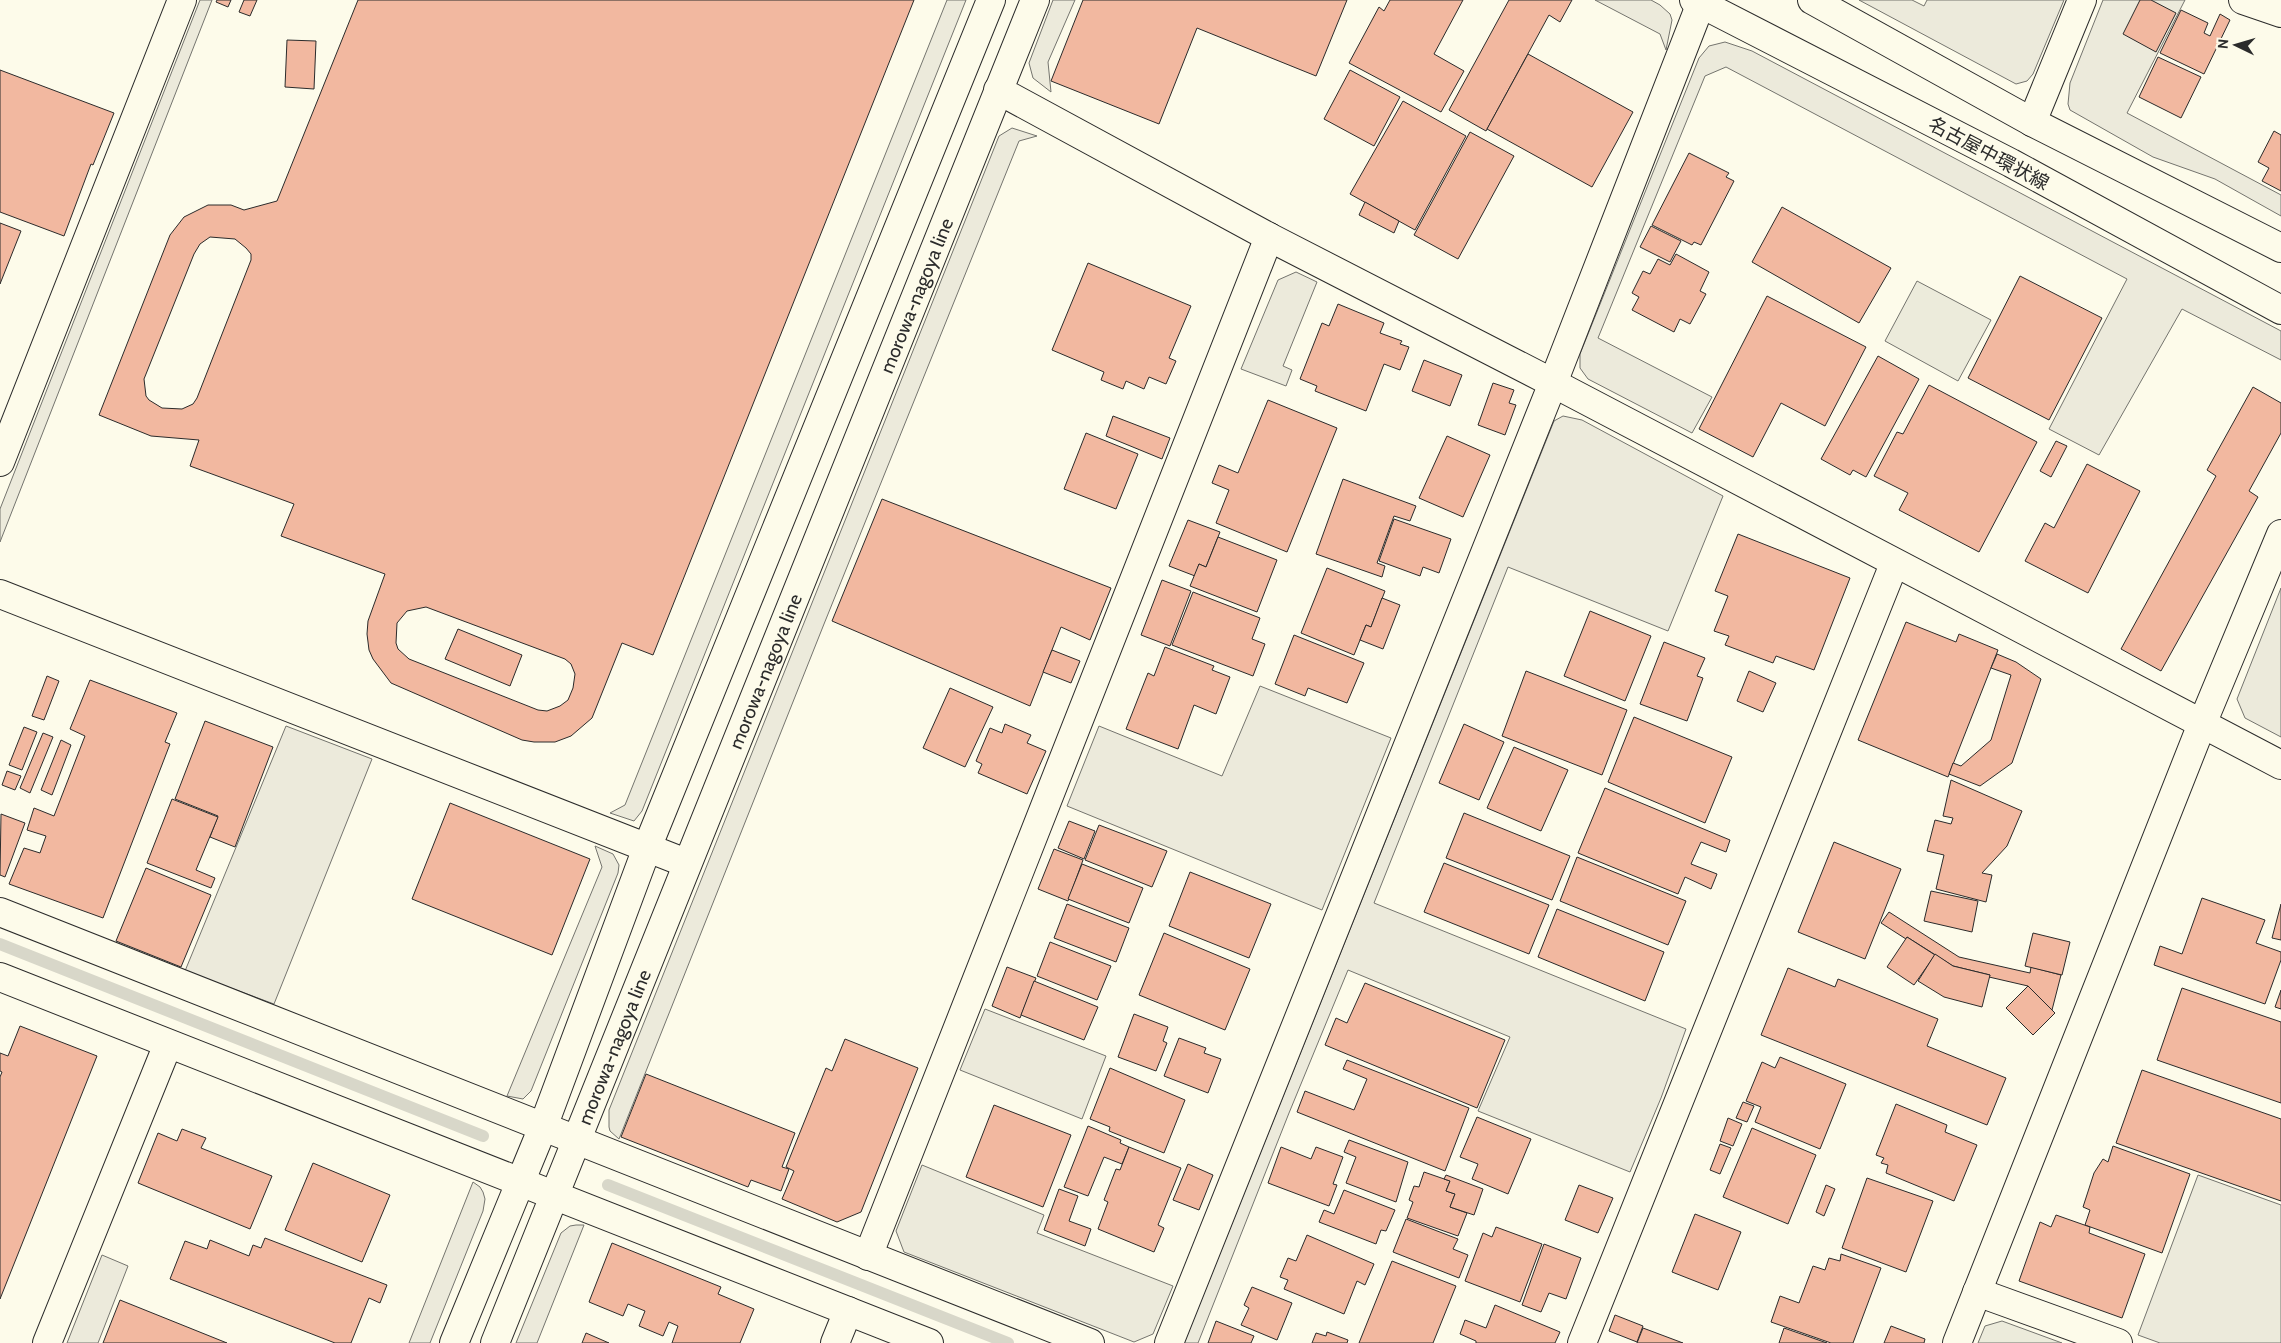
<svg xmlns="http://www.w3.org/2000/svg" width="2281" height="1343" font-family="Cabin,'Noto Sans JP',sans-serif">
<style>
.green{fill:#ecebdb;stroke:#74746e}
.parking{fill:#eceadb;stroke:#74746e}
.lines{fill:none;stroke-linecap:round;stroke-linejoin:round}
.stream{stroke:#d8d7c9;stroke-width:12}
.building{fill:#f2b8a0;stroke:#2b2b2b;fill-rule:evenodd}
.minor-casing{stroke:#2b2b2b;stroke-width:30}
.major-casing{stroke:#2b2b2b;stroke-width:30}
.minor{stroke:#fdfbea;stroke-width:28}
.major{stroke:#fdfbea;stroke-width:28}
.labels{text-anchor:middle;stroke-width:4;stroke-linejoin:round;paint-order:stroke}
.street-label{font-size:19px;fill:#2b2b2b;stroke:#fdfbea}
</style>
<rect width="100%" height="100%" fill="#fdfbea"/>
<!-- green -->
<g class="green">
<path d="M1917 281 1991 320 1958 381 1885 341Z"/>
<path d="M2002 1321 2062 1343H1978L1985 1326Z"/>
</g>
<!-- parking -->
<g class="parking">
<path d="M200 0H212L0 542V509Z"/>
<path d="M947 0H966L642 811 634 821 610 813 625 805Z"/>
<path d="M1053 0H1075L1048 62 1051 92 1033 78 1029 63Z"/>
<path d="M1595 0H1651L1660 5 1670 14 1672 20 1666 50 1660 34Z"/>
<path d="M1859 0H1912L1924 6 1927 0H2064L2033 74 2027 81 2016 84Z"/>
<path d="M2103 0H2185L2127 113 2281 195V216L2215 179 2153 157 2070 110 2068 104 2070 83Z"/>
<path d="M1725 42 1752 51 2281 331V360L2182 309 2099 455 2049 429 2127 279 1726 67 1705 76 1598 338 1712 397 1692 433 1588 379 1580 368V354L1699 58 1709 46Z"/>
<path d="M1012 128 1037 136 1019 141 824 624 619 1139 610 1131 609 1127V1110L999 136Z"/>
<path d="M1296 272 1317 282 1283 366 1292 370 1286 386 1241 369 1278 280Z"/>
<path d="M1563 416 1582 420 1723 496 1668 631 1508 567 1374 903 1686 1029 1661 1098 1630 1172 1478 1111 1510 1037 1348 970 1289 1113 1198 1343H1184L1554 421Z"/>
<path d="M2281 588V737L2245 718 2237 699Z"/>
<path d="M1260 686 1391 738 1322 910 1067 806 1099 726 1222 776Z"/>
<path d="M286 726 372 759 274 1004 185 971Z"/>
<path d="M595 846 613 854 619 865 618 873 531 1091 523 1099 507 1096 602 867Z"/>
<path d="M985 1009 1106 1056 1082 1119 960 1070Z"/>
<path d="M922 1165 1044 1215 1037 1233 1173 1286 1153 1334 1134 1342 904 1252 896 1231Z"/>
<path d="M2198 1175 2281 1205V1343H2160L2138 1335Z"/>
<path d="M473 1182 480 1187 483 1192 485 1199 483 1211 430 1343H409Z"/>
<path d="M576 1225H584L537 1343H516L561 1233 570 1226Z"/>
<path d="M102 1255 128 1266 98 1343H67Z"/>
</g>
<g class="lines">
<!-- stream -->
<g class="stream">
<path d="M0 944 483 1136"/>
<path d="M608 1185 1008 1343"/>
</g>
</g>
<!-- building -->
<g class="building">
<path d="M217 0H231L228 7 216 2Z"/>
<path d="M244 0H257L250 16 239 12Z"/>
<path d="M358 0H914L653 655 622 643 592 718 571 736 555 742H534L522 740 391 683 373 659 369 650 367 634 368 621 385 574 281 536 294 504 190 466 199 440 151 436 99 415 170 235 184 217 208 205H231L244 210 277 201ZM210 237 235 239 246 248 251 254V260L197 398 193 404 182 409 162 408 149 400 146 396 144 379 194 254 200 244ZM426 607 565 659 571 664 575 674 573 688 568 700 560 706 547 711 538 710 409 659 398 649 396 643 397 623 407 611Z"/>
<path d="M1083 0H1347L1316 76 1197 28 1159 124 1051 81Z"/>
<path d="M1390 0H1463L1434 54 1464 71 1441 112 1349 63 1379 7 1384 11Z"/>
<path d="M1509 0H1572L1560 22 1549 15 1486 131 1449 110Z"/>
<path d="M2140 0H2151L2176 13 2156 52 2123 34Z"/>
<path d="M2181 10 2208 23 2204 33 2210 36 2220 14 2230 20 2204 74 2160 53Z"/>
<path d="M287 40 316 41 314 89 285 87Z"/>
<path d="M1528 54 1633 112 1592 187 1487 129Z"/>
<path d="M2158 57 2201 77 2181 118 2139 97Z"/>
<path d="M0 70 114 113 93 165 91 164 64 236 0 212Z"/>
<path d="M1350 70 1400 97 1374 146 1324 119Z"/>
<path d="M1403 101 1466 136 1415 230 1350 194Z"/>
<path d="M2274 131 2281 135V191L2262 181 2269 168 2258 162Z"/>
<path d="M1470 132 1514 156 1458 259 1414 235Z"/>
<path d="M1689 153 1729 173 1726 177 1734 181 1701 245 1694 242 1692 245 1652 225Z"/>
<path d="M1365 202 1399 221 1394 233 1359 215Z"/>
<path d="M1782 207 1891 268 1859 323 1752 262Z"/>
<path d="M0 223 21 231 0 284Z"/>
<path d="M1651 226 1681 241 1670 262 1640 247Z"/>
<path d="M1676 254 1709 272 1700 291 1706 294 1690 324 1680 319 1674 332 1632 310 1639 297 1632 293 1643 271 1650 274 1658 259 1670 265Z"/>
<path d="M1088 263 1191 306 1169 358 1176 361 1166 384 1149 377 1144 389 1126 381 1123 389 1101 380 1104 372 1052 350Z"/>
<path d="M2020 276 2102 318 2049 420 1968 378Z"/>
<path d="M1767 296 1866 347 1825 426 1781 403 1753 457 1699 429Z"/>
<path d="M1338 304 1384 323 1380 333 1402 341 1400 344 1409 347 1400 370 1384 364 1366 411 1315 391 1317 386 1300 379 1322 323 1329 326Z"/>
<path d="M1878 356 1919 379 1866 477 1853 470 1850 475 1821 459Z"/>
<path d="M1424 360 1462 375 1450 406 1412 391Z"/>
<path d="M1493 383 1514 390 1509 403 1516 405 1505 435 1478 425Z"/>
<path d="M1929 385 2037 442 1979 552 1899 510 1908 493 1874 476 1897 432 1903 434Z"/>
<path d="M2253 387 2281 403V433L2249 491 2258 497 2161 671 2121 649 2216 476 2207 470Z"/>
<path d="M1268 400 1337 428 1287 552 1216 523 1229 490 1212 483 1219 465 1238 473Z"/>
<path d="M1113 416 1170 438 1162 459 1106 436Z"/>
<path d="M1086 433 1138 454 1116 509 1064 489Z"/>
<path d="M1447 436 1490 455 1463 517 1419 498Z"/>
<path d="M2056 441 2067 446 2051 477 2040 471Z"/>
<path d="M2087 464 2140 491 2088 593 2025 561 2045 523 2054 528Z"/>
<path d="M1343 479 1416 506 1410 521 1394 516 1377 563 1385 566 1382 577 1316 554Z"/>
<path d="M882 499 1111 588 1090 640 1061 627 1030 706 832 621Z"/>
<path d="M1394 519 1451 539 1439 573 1423 567 1420 576 1379 561Z"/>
<path d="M1188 520 1220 532 1206 567 1199 564 1195 576 1169 566Z"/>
<path d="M1738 534 1850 578 1814 670 1776 656 1773 663 1725 645 1729 636 1714 631 1728 596 1715 591Z"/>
<path d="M1218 537 1277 560 1257 612 1190 586 1199 564 1206 567Z"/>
<path d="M1327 568 1385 591 1371 627 1366 625 1354 655 1301 633Z"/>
<path d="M1162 580 1191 591 1170 646 1141 635Z"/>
<path d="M1193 592 1260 618 1252 639 1265 644 1253 676 1172 645Z"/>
<path d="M1382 598 1400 605 1383 649 1360 640 1366 625 1371 627Z"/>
<path d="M1590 611 1651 636 1625 701 1564 676Z"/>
<path d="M1906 622 1956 642 1959 634 1998 650 1948 777 1858 740Z"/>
<path d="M458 629 522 655 510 686 445 659Z"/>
<path d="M1294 635 1364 663 1347 703 1308 688 1305 696 1275 684Z"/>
<path d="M1664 642 1705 658 1697 676 1703 678 1687 721 1640 704Z"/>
<path d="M1165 647 1214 666 1212 670 1230 677 1216 714 1194 705 1178 749 1126 729 1148 673 1154 676Z"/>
<path d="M1052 650 1080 661 1071 683 1043 672Z"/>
<path d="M1997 654 2016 662 2041 679 2012 763 1980 786 1949 774 1953 763 1961 766 1991 740 2011 675 1991 668Z"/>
<path d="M1526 671 1627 710 1602 775 1502 736Z"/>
<path d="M1749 671 1776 683 1763 712 1737 701Z"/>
<path d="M47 676 59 681 44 720 32 716Z"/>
<path d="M90 680 177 713 165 742 170 744 103 918 9 884 24 848 40 853 46 836 27 830 34 808 54 816 85 736 70 729Z"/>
<path d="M950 688 993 707 965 767 923 748Z"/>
<path d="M1634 717 1732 757 1705 823 1608 782Z"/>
<path d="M205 721 273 747 235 847 210 837 218 816 175 799Z"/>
<path d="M1005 724 1031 735 1027 743 1046 751 1027 794 978 773 982 764 976 761 990 728 1002 733Z"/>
<path d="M1464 724 1504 742 1479 800 1439 783Z"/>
<path d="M24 727 37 732 22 770 9 765Z"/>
<path d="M43 733 53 737 30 793 20 788Z"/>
<path d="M61 740 71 745 52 795 41 790Z"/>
<path d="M1514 747 1568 770 1541 831 1487 808Z"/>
<path d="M7 771 21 776 15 790 2 785Z"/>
<path d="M1951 780 2022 811 2007 846 1982 873 1992 875 1986 902 1936 889 1944 855 1927 851 1935 820 1951 824 1953 818 1943 816Z"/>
<path d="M1605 788 1730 840 1726 852 1701 842 1691 864 1717 874 1711 889 1685 877 1678 894 1578 853Z"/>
<path d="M172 799 218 817 196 870 215 878 211 888 147 863Z"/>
<path d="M450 803 590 859 552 955 412 899Z"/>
<path d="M1464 813 1570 856 1552 900 1446 858Z"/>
<path d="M1 814 25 823 5 877 0 875Z"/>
<path d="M1069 821 1095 831 1084 859 1058 848Z"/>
<path d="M1099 825 1167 851 1152 887 1085 860Z"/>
<path d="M1834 842 1901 869 1865 959 1798 932Z"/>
<path d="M1054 849 1083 860 1068 901 1038 889Z"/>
<path d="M1577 857 1686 901 1668 945 1560 901Z"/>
<path d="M1444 863 1549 905 1529 954 1424 912Z"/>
<path d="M1082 864 1143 888 1129 923 1068 899Z"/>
<path d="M146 868 211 895 181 967 116 941Z"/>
<path d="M1190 872 1271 904 1249 958 1169 926Z"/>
<path d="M1931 891 1978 901 1972 932 1924 921Z"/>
<path d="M2202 898 2265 920 2256 943 2281 952V960L2265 1004 2154 965 2160 946 2182 954Z"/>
<path d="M1067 904 1129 928 1116 962 1054 938Z"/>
<path d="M2281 904V940L2272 938Z"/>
<path d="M1557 909 1664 952 1645 1001 1538 957Z"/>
<path d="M1889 912 1959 957 2030 973 2031 967 2061 975 2052 1010 2028 986 1989 977 1990 975 1953 966 1907 937 1906 939 1881 923Z"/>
<path d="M1164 933 1250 969 1225 1030 1139 995Z"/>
<path d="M2033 933 2070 942 2062 975 2025 966Z"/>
<path d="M1907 937 1935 955 1914 985 1887 967Z"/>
<path d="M1050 942 1111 966 1097 1000 1037 976Z"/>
<path d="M1935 954 1953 966 1990 975 1982 1007 1944 997 1918 981Z"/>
<path d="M1007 967 1036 978 1020 1018 992 1006Z"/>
<path d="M1788 968 1835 987 1838 979 1938 1019 1927 1046 2006 1078 1987 1125 1761 1035Z"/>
<path d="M1034 981 1098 1007 1084 1040 1021 1015Z"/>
<path d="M1365 983 1505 1040 1477 1108 1325 1045 1336 1018 1347 1023Z"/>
<path d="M2028 986 2055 1013 2033 1035 2006 1008Z"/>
<path d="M2182 988 2281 1022V1103L2157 1060Z"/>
<path d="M2281 990V1009L2275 1007Z"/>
<path d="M1134 1014 1168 1027 1163 1041 1167 1043 1156 1071 1118 1057Z"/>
<path d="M20 1026 97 1056 0 1299V1077L2 1072 0 1071V1053L8 1056Z"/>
<path d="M1179 1038 1206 1048 1204 1053 1221 1059 1208 1093 1164 1076Z"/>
<path d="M845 1039 918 1068 861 1212 837 1222 782 1199 794 1171 786 1167 826 1068 832 1071Z"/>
<path d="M1780 1057 1846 1084 1820 1149 1755 1122 1761 1107 1746 1101 1762 1062 1775 1068Z"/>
<path d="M1347 1060 1469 1108 1445 1171 1297 1112 1305 1091 1354 1110 1367 1079 1343 1069Z"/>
<path d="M1110 1068 1185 1100 1164 1153 1109 1131 1110 1127 1090 1119Z"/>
<path d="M2142 1070 2281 1119V1201L2116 1143Z"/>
<path d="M646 1074 795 1133 782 1167 789 1169 781 1191 751 1180 748 1187 621 1137Z"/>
<path d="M1743 1102 1754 1106 1747 1122 1736 1118Z"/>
<path d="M1896 1104 1947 1125 1945 1132 1977 1145 1954 1201 1886 1173 1888 1165 1881 1163 1884 1158 1876 1155Z"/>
<path d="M994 1105 1071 1135 1043 1207 966 1177Z"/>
<path d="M1477 1117 1531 1139 1508 1194 1472 1179 1478 1164 1460 1157Z"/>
<path d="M1728 1118 1742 1124 1733 1146 1720 1141Z"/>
<path d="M1088 1126 1121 1140 1120 1143 1129 1147 1122 1164 1104 1157 1088 1196 1064 1187Z"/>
<path d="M1752 1128 1816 1155 1788 1224 1723 1197Z"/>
<path d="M182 1129 206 1138 201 1148 272 1176 250 1229 138 1183 158 1133 177 1141Z"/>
<path d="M1349 1140 1408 1162 1396 1202 1346 1183 1356 1157 1344 1152Z"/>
<path d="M1720 1144 1731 1148 1720 1174 1710 1170Z"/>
<path d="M2113 1146 2190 1174 2162 1253 2085 1225 2090 1210 2083 1207 2094 1173 2103 1159 2108 1162Z"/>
<path d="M1129 1147 1181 1168 1158 1225 1164 1228 1154 1252 1098 1229 1108 1202 1104 1200 1116 1169 1120 1170Z"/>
<path d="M1281 1147 1311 1159 1316 1147 1343 1157 1333 1184 1337 1185 1329 1206 1268 1183Z"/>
<path d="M313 1163 390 1195 362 1262 285 1230Z"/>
<path d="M1188 1164 1213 1175 1199 1210 1173 1200Z"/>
<path d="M1424 1172 1450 1181 1446 1191 1455 1194 1450 1207 1467 1213 1458 1236 1407 1218 1413 1202 1409 1200 1414 1186 1419 1187Z"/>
<path d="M1446 1175 1483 1189 1474 1215 1450 1207 1455 1194 1446 1191 1450 1181 1444 1179Z"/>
<path d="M1867 1178 1933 1201 1906 1272 1842 1248Z"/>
<path d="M1579 1185 1613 1198 1598 1233 1565 1220Z"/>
<path d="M1826 1185 1835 1189 1824 1216 1816 1212Z"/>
<path d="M1059 1189 1078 1196 1069 1221 1091 1229 1085 1246 1044 1230Z"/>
<path d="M1344 1190 1395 1210 1386 1231 1381 1230 1376 1244 1319 1222 1324 1210 1334 1214Z"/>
<path d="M1695 1214 1741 1232 1718 1290 1672 1272Z"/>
<path d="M2056 1215 2090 1227 2089 1233 2145 1254 2122 1318 2019 1281 2040 1222 2051 1227Z"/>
<path d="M1406 1219 1458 1239 1453 1249 1468 1255 1459 1278 1393 1252Z"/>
<path d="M1496 1227 1542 1244 1520 1302 1465 1281 1483 1233 1492 1237Z"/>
<path d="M1307 1235 1374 1264 1365 1285 1357 1281 1344 1314 1284 1289 1288 1280 1280 1277 1288 1258 1296 1261Z"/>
<path d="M265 1238 387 1285 380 1303 369 1298 351 1343H335L170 1279 185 1241 207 1249 210 1240 249 1256 253 1245 261 1248Z"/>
<path d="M612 1243 721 1287 718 1294 754 1309 740 1343H672L678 1326 669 1322 663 1336 639 1326 645 1311 628 1304 623 1316 589 1302Z"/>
<path d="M1544 1244 1581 1258 1566 1299 1549 1293 1541 1312 1522 1305Z"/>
<path d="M1841 1254 1881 1268 1853 1343H1831L1771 1322 1780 1296 1799 1303 1813 1266 1825 1270 1829 1258 1840 1261Z"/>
<path d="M1392 1261 1456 1286 1433 1343H1359Z"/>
<path d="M1252 1287 1292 1303 1277 1340 1241 1325 1249 1308 1244 1305Z"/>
<path d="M120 1300 227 1343H103Z"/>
<path d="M1495 1305 1560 1332 1555 1343H1476V1341L1460 1334 1465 1320 1486 1328Z"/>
<path d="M1615 1315 1643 1326 1637 1342 1609 1331Z"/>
<path d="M1216 1321 1254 1336 1251 1343H1208Z"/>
<path d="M1891 1326 1925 1339 1924 1343H1884Z"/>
<path d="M1643 1328 1683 1343H1637Z"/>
<path d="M1784 1328 1827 1343H1779Z"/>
<path d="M1327 1332 1348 1340 1347 1343H1312L1316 1333 1326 1336Z"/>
<path d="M586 1333 609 1343H582Z"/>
</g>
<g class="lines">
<!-- minor casing -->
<g class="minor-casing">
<g id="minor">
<path d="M2243 0 2281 13"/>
<path d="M998 90 1269 237 1553 383 2281 765"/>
<path d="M2032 122 2082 0"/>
<path d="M0 462 182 0"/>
<path d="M0 594 686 863"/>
<path d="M0 912 1090 1343"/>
<path d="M0 977 929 1343"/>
<path d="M868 1256 1269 237"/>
<path d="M1977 1292 2118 1343"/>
<path d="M47 1343 168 1044"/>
<path d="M835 1343 848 1311"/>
<path d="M1169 1343 1553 383 1701 3"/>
<path d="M1582 1343 1894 564"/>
<path d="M1957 1343 2202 724 2281 534"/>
</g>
</g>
<!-- major casing -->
<g class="major-casing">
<g id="major">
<path d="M1694 0 2011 163 2281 310"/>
<path d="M1812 0 2032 122 2281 248"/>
<path d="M454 1343 543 1127 647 848 991 0"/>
<path id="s1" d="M495 1343 1035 0"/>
</g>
</g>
<!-- minor -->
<use href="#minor" class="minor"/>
<!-- major -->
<use href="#major" class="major"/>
</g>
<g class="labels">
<!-- street labels -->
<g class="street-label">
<text transform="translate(1989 153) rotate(28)" y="7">名古屋中環状線</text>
<text dy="7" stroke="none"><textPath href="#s1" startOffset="1129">morowa-nagoya line</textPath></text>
<text dy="7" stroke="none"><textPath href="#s1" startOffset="724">morowa-nagoya line</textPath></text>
<text dy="7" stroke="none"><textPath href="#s1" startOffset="319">morowa-nagoya line</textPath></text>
</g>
</g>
<!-- north arrow -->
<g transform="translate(2236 45) rotate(275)" stroke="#fdfbea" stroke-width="4" paint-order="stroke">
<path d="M0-4L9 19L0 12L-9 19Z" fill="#2b2b2b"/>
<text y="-8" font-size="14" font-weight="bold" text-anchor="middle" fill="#2b2b2b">N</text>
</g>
</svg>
